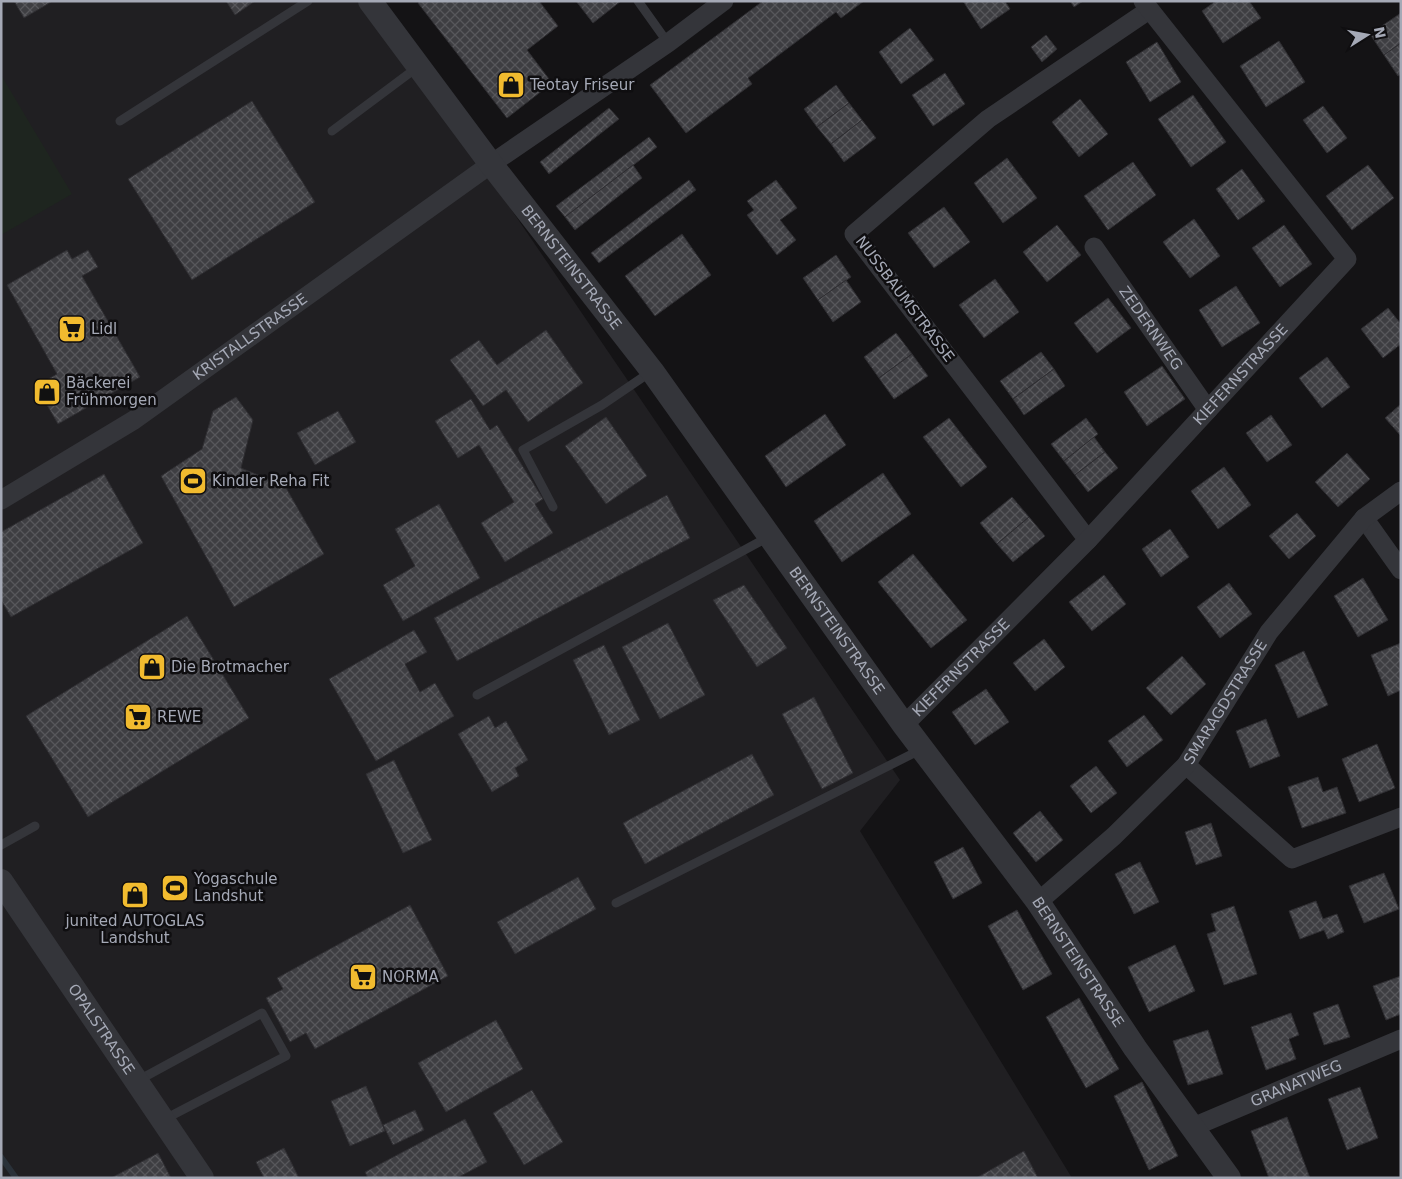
<svg xmlns="http://www.w3.org/2000/svg" width="1402" height="1179" font-family="'DejaVu Sans',sans-serif">
<style>
.built{fill:#201f22}
.garden{fill:#1e251f}
.lines{fill:none;stroke-linecap:round;stroke-linejoin:round}
.stream{stroke:#2a3139;stroke-width:6}
.building{fill:url(#building-cross-hatch);stroke:#2e2d31}
.service{stroke:#34353a;stroke-width:9}
.minor{stroke:#34353a;stroke-width:19}
.tertiary{stroke:#34353a;stroke-width:24}
.labels{text-anchor:middle;stroke-width:5;stroke-linejoin:round;paint-order:stroke}
.poi-label{font-size:15px;fill:#a5a9b6;stroke:#0f0e10;text-anchor:start}
.street-label{font-size:15px;fill:#a5a9b6;stroke:#0f0e10}
</style>
<defs>
<pattern id="building-cross-hatch" width="8" height="8" patternUnits="userSpaceOnUse" patternTransform="scale(1.25)"><rect width="8" height="8" fill="#3e3e42"/><path d="M0 0l8 8M0 8l8-8" fill="none" stroke="#57575b"/></pattern>
</defs>
<rect width="100%" height="100%" fill="#141315"/>
<!-- built -->
<path class="built" d="M1 1H360L500 193 900 780 860 831 1072 1178H1Z"/>
<!-- garden -->
<path class="garden" d="M1 75 72 194 1 235Z"/>
<g class="lines">
<!-- stream -->
<path class="stream" d="M1 1157 16 1178"/>
</g>
<!-- building -->
<g class="building">
<path d="M14 1H51V2L24 18Z"/>
<path d="M226 1H255L235 15Z"/>
<path d="M420 1H539L558 26 527 50 552 83 507 118 418 3Z"/>
<path d="M576 1H621L593 23Z"/>
<path d="M763 1H864L841 18 836 12 748 78 752 84 686 133 650 85Z"/>
<path d="M963 1H1005L1010 9 981 29Z"/>
<path d="M1070 1H1083L1074 7Z"/>
<path d="M1216 1H1249L1261 18 1223 43 1202 11Z"/>
<path d="M1401 13V43L1384 55 1370 34Z"/>
<path d="M910 28 934 60 901 84 879 52Z"/>
<path d="M1046 35 1057 49 1042 62 1031 47Z"/>
<path d="M1279 41 1305 82 1266 107 1240 66Z"/>
<path d="M1157 42 1181 82 1150 102 1126 62Z"/>
<path d="M1401 43V74L1398 76 1384 55Z"/>
<path d="M945 73 965 104 933 126 912 95Z"/>
<path d="M836 85 849 103 817 127 804 109Z"/>
<path d="M1193 95 1226 142 1191 167 1158 119Z"/>
<path d="M1080 99 1108 134 1079 157 1052 122Z"/>
<path d="M252 101 315 202 192 280 128 179Z"/>
<path d="M849 103 862 120 831 144 817 127Z"/>
<path d="M1323 106 1347 138 1327 153 1303 120Z"/>
<path d="M609 108 619 119 549 174 540 162Z"/>
<path d="M862 120 876 138 844 162 831 144Z"/>
<path d="M649 137 657 147 565 217 556 206Z"/>
<path d="M1007 158 1037 198 1003 223 974 183Z"/>
<path d="M1133 162 1156 195 1108 230 1084 196Z"/>
<path d="M633 165 642 178 575 230 565 217Z"/>
<path d="M1368 165 1394 198 1352 230 1326 196Z"/>
<path d="M1242 169 1265 201 1238 220 1216 189Z"/>
<path d="M689 180 696 190 599 263 591 253Z"/>
<path d="M776 180 797 208 780 220 796 240 777 255 747 215 754 210 747 201Z"/>
<path d="M944 207 970 242 934 268 908 233Z"/>
<path d="M1194 219 1220 256 1190 278 1163 242Z"/>
<path d="M1057 225 1081 255 1047 282 1023 252Z"/>
<path d="M1284 225 1312 264 1280 287 1252 248Z"/>
<path d="M682 234 711 275 655 316 625 276Z"/>
<path d="M67 250 72 259 88 250 98 267 82 276 140 377 58 424 36 386 57 374 7 285Z"/>
<path d="M836 255 851 277 818 300 803 278Z"/>
<path d="M995 279 1019 312 984 338 959 305Z"/>
<path d="M846 280 861 302 833 322 818 300Z"/>
<path d="M1236 286 1260 323 1222 347 1199 310Z"/>
<path d="M1108 298 1131 328 1097 353 1074 323Z"/>
<path d="M1388 308 1401 324V344L1383 358 1361 329Z"/>
<path d="M546 330 583 383 528 422 506 390 483 406 450 360 479 340 497 365Z"/>
<path d="M896 333 912 354 879 378 864 357Z"/>
<path d="M1041 352 1054 369 1013 399 1000 381Z"/>
<path d="M912 354 928 376 894 399 879 378Z"/>
<path d="M1327 357 1350 387 1322 408 1299 378Z"/>
<path d="M1162 366 1185 399 1147 426 1124 392Z"/>
<path d="M1054 369 1065 386 1024 415 1013 399Z"/>
<path d="M236 397 253 420 241 468 285 486 324 554 234 607 161 476 202 449 213 411Z"/>
<path d="M471 399 490 430 497 425 543 499 535 504 553 533 505 562 481 523 514 502 479 445 458 458 435 421Z"/>
<path d="M1401 404V436L1385 418Z"/>
<path d="M338 411 356 442 315 465 297 433Z"/>
<path d="M825 414 846 445 786 487 765 456Z"/>
<path d="M1271 415 1292 445 1267 462 1246 433Z"/>
<path d="M606 417 647 476 606 504 565 446Z"/>
<path d="M949 418 987 467 961 487 923 437Z"/>
<path d="M1086 418 1098 434 1064 461 1051 444Z"/>
<path d="M1094 437 1105 452 1075 475 1064 461Z"/>
<path d="M1105 452 1118 468 1088 492 1075 475Z"/>
<path d="M1347 453 1370 479 1338 507 1315 482Z"/>
<path d="M1224 467 1251 505 1218 529 1191 491Z"/>
<path d="M883 473 911 514 842 562 814 521Z"/>
<path d="M104 474 143 543 11 617 1 600V532Z"/>
<path d="M667 495 690 538 457 661 434 618Z"/>
<path d="M1012 497 1029 517 997 544 980 523Z"/>
<path d="M439 504 480 578 403 621 383 585 415 566 395 529Z"/>
<path d="M1297 513 1316 536 1289 559 1269 536Z"/>
<path d="M1029 517 1045 536 1013 562 997 544Z"/>
<path d="M1170 529 1189 557 1161 577 1142 549Z"/>
<path d="M913 554 967 620 931 648 878 582Z"/>
<path d="M1104 575 1126 604 1092 631 1069 602Z"/>
<path d="M1363 578 1388 620 1358 637 1334 596Z"/>
<path d="M1229 583 1252 614 1220 638 1197 607Z"/>
<path d="M744 585 787 648 757 667 713 600Z"/>
<path d="M187 616 249 718 88 817 26 716Z"/>
<path d="M668 623 705 695 660 719 622 647Z"/>
<path d="M414 630 427 652 405 664 420 692 435 683 454 716 376 761 329 679Z"/>
<path d="M1044 639 1065 667 1035 691 1013 663Z"/>
<path d="M1401 643V690L1388 696 1371 655Z"/>
<path d="M604 645 640 720 609 735 573 660Z"/>
<path d="M1304 651 1328 705 1298 718 1275 665Z"/>
<path d="M1182 656 1206 684 1171 715 1146 688Z"/>
<path d="M986 689 1009 722 975 745 952 712Z"/>
<path d="M814 697 853 773 822 789 782 714Z"/>
<path d="M1144 715 1163 740 1127 767 1108 741Z"/>
<path d="M489 716 495 728 506 721 528 760 515 768 519 776 492 792 458 734Z"/>
<path d="M1266 719 1280 756 1250 768 1236 731Z"/>
<path d="M1377 744 1395 788 1359 802 1342 759Z"/>
<path d="M752 754 774 795 645 864 623 823Z"/>
<path d="M394 760 432 840 403 853 366 774Z"/>
<path d="M1096 766 1117 793 1091 813 1070 786Z"/>
<path d="M1318 777 1323 792 1337 787 1346 813 1302 828 1288 787Z"/>
<path d="M1040 811 1063 840 1036 862 1013 833Z"/>
<path d="M1211 823 1222 856 1196 865 1185 832Z"/>
<path d="M963 847 982 883 953 899 934 862Z"/>
<path d="M1140 862 1159 902 1134 914 1115 874Z"/>
<path d="M1384 873 1399 909 1364 923 1349 886Z"/>
<path d="M578 877 596 909 515 954 497 922Z"/>
<path d="M1316 901 1323 919 1337 914 1344 932 1328 939 1324 930 1300 939 1289 911Z"/>
<path d="M410 905 448 976 315 1049 306 1033 290 1042 266 998 283 989 277 978Z"/>
<path d="M1234 906 1257 974 1224 985 1207 934 1216 931 1211 914Z"/>
<path d="M1017 910 1052 974 1023 990 988 926Z"/>
<path d="M1175 945 1195 991 1149 1012 1128 967Z"/>
<path d="M1401 976V1014L1386 1020 1373 986Z"/>
<path d="M1079 998 1119 1069 1086 1088 1046 1017Z"/>
<path d="M1338 1004 1350 1037 1324 1045 1313 1013Z"/>
<path d="M1291 1013 1299 1035 1289 1039 1296 1059 1266 1070 1251 1027Z"/>
<path d="M496 1020 523 1069 446 1112 418 1063Z"/>
<path d="M1208 1030 1223 1074 1188 1085 1173 1041Z"/>
<path d="M1142 1082 1178 1156 1149 1170 1114 1096Z"/>
<path d="M366 1086 385 1131 350 1146 331 1101Z"/>
<path d="M1360 1087 1378 1138 1347 1150 1328 1099Z"/>
<path d="M532 1090 563 1142 524 1165 493 1113Z"/>
<path d="M415 1110 424 1130 393 1145 383 1125Z"/>
<path d="M1287 1117 1310 1178H1269L1251 1131Z"/>
<path d="M465 1119 487 1162 457 1178H368L365 1172Z"/>
<path d="M284 1148 299 1178H264L256 1162Z"/>
<path d="M1024 1151 1038 1178H976Z"/>
<path d="M158 1153 171 1178H111Z"/>
</g>
<g class="lines">
<!-- service -->
<g class="service">
<path d="M638 1 668 43"/>
<path d="M120 121 308 1"/>
<path d="M332 131 419 66"/>
<path d="M553 507 523 450 602 405 652 371"/>
<path d="M477 695 770 536"/>
<path d="M1 845 35 826"/>
<path d="M616 903 922 749"/>
<path d="M137 1081 262 1013 286 1056 163 1120"/>
</g>
<!-- minor -->
<g class="minor">
<path id="s1" d="M1094 247 1208 410"/>
<path id="s2" d="M1 500 134 420 491 164 668 43 724 1"/>
<path d="M1364 518 1401 570"/>
<path d="M1088 540 854 234 988 119 1149 10"/>
<path id="s3" d="M904 725 1088 540 1347 259 1143 1"/>
<path d="M1186 765 1292 859 1401 817"/>
<path id="s4" d="M1038 902 1114 836 1186 765 1269 632 1364 518 1401 491"/>
<path id="s5" d="M1193 1127 1401 1039"/>
</g>
<!-- tertiary -->
<g class="tertiary">
<path id="s6" d="M370 1 491 164 652 371 904 725 1038 902 1135 1048 1229 1178"/>
<path id="s7" d="M1 881 202 1178"/>
</g>
</g>
<!-- icons -->
<defs>
<g id="shop-square" transform="scale(1.4375)"><rect x="-9" y="-9" width="18" height="18" rx="4" fill="#f1bb2f" stroke="#0f0e10"/><path d="M-5-2.5h2.3a2.7 3.5 0 0 1 5.4 0H5L5.5 6h-11ZM-1.5-2.5h3a1.5 2.3 0 0 0-3 0Z" fill="#111"/></g>
<g id="supermarket-square" transform="scale(1.4375)"><rect x="-9" y="-9" width="18" height="18" rx="4" fill="#f1bb2f" stroke="#0f0e10"/><path d="M-6-5.5h2.5l.6 2H6L4.5 2H-2.5L-4.4-4H-6ZM-1.5 3.2a1.3 1.3 0 1 0 .1 0ZM3 3.2a1.3 1.3 0 1 0 .1 0Z" fill="#111"/></g>
<g id="stadium-square" transform="scale(1.4375)"><rect x="-9" y="-9" width="18" height="18" rx="4" fill="#f1bb2f" stroke="#0f0e10"/><path d="M0-5a6.5 5 0 1 0 0 10a6.5 5 0 1 0 0-10ZM-3.5-1.8h7v3.6h-7Z" fill="#111"/></g>
</defs>
<g fill-rule="evenodd">
<use href="#shop-square" x="511" y="85"/>
<use href="#supermarket-square" x="72" y="329"/>
<use href="#shop-square" x="47" y="392"/>
<use href="#stadium-square" x="193" y="481"/>
<use href="#shop-square" x="152" y="667"/>
<use href="#supermarket-square" x="138" y="717"/>
<use href="#stadium-square" x="175" y="888"/>
<use href="#shop-square" x="135" y="895"/>
<use href="#supermarket-square" x="363" y="977"/>
</g>
<g class="labels">
<!-- poi labels -->
<g class="poi-label">
<text x="530" y="90">Teotay Friseur</text>
<text x="91" y="334">Lidl</text>
<text x="66" y="388">Bäckerei<tspan x="66" dy="17">Frühmorgen</tspan></text>
<text x="212" y="486">Kindler Reha Fit</text>
<text x="171" y="672">Die Brotmacher</text>
<text x="157" y="722">REWE</text>
<text x="194" y="884">Yogaschule<tspan x="194" dy="17">Landshut</tspan></text>
<text x="135" y="926" text-anchor="middle">junited AUTOGLAS<tspan x="135" dy="17">Landshut</tspan></text>
<text x="382" y="982">NORMA</text>
</g>
<!-- street labels -->
<g class="street-label">
<text dy="5" stroke="none"><textPath href="#s6" startOffset="334">BERNSTEINSTRASSE</textPath></text>
<text transform="translate(905 299) rotate(53)" y="5">NUSSBAUMSTRASSE</text>
<text dy="5" stroke="none"><textPath href="#s1" startOffset="99">ZEDERNWEG</textPath></text>
<text dy="5" stroke="none"><textPath href="#s2" startOffset="298">KRISTALLSTRASSE</textPath></text>
<text dy="5" stroke="none"><textPath href="#s3" startOffset="486">KIEFERNSTRASSE</textPath></text>
<text dy="5" stroke="none"><textPath href="#s6" startOffset="784">BERNSTEINSTRASSE</textPath></text>
<text dy="5" stroke="none"><textPath href="#s3" startOffset="81">KIEFERNSTRASSE</textPath></text>
<text dy="5" stroke="none"><textPath href="#s4" startOffset="276">SMARAGDSTRASSE</textPath></text>
<text dy="5" stroke="none"><textPath href="#s6" startOffset="1194">BERNSTEINSTRASSE</textPath></text>
<text dy="5" stroke="none"><textPath href="#s7" startOffset="179">OPALSTRASSE</textPath></text>
<text dy="5" stroke="none"><textPath href="#s5" startOffset="112">GRANATWEG</textPath></text>
</g>
</g>
<!-- border -->
<rect width="1402" height="1179" fill="none" stroke="#a5a9b6" stroke-width="5"/>
<!-- north arrow -->
<g transform="translate(1367 35) rotate(79)" stroke="#0f0e10" stroke-width="4" paint-order="stroke">
<path d="M0-4L9 19L0 12L-9 19Z" fill="#a5a9b6"/>
<text y="-8" font-size="14" font-weight="bold" text-anchor="middle" fill="#a5a9b6">N</text>
</g>
</svg>
